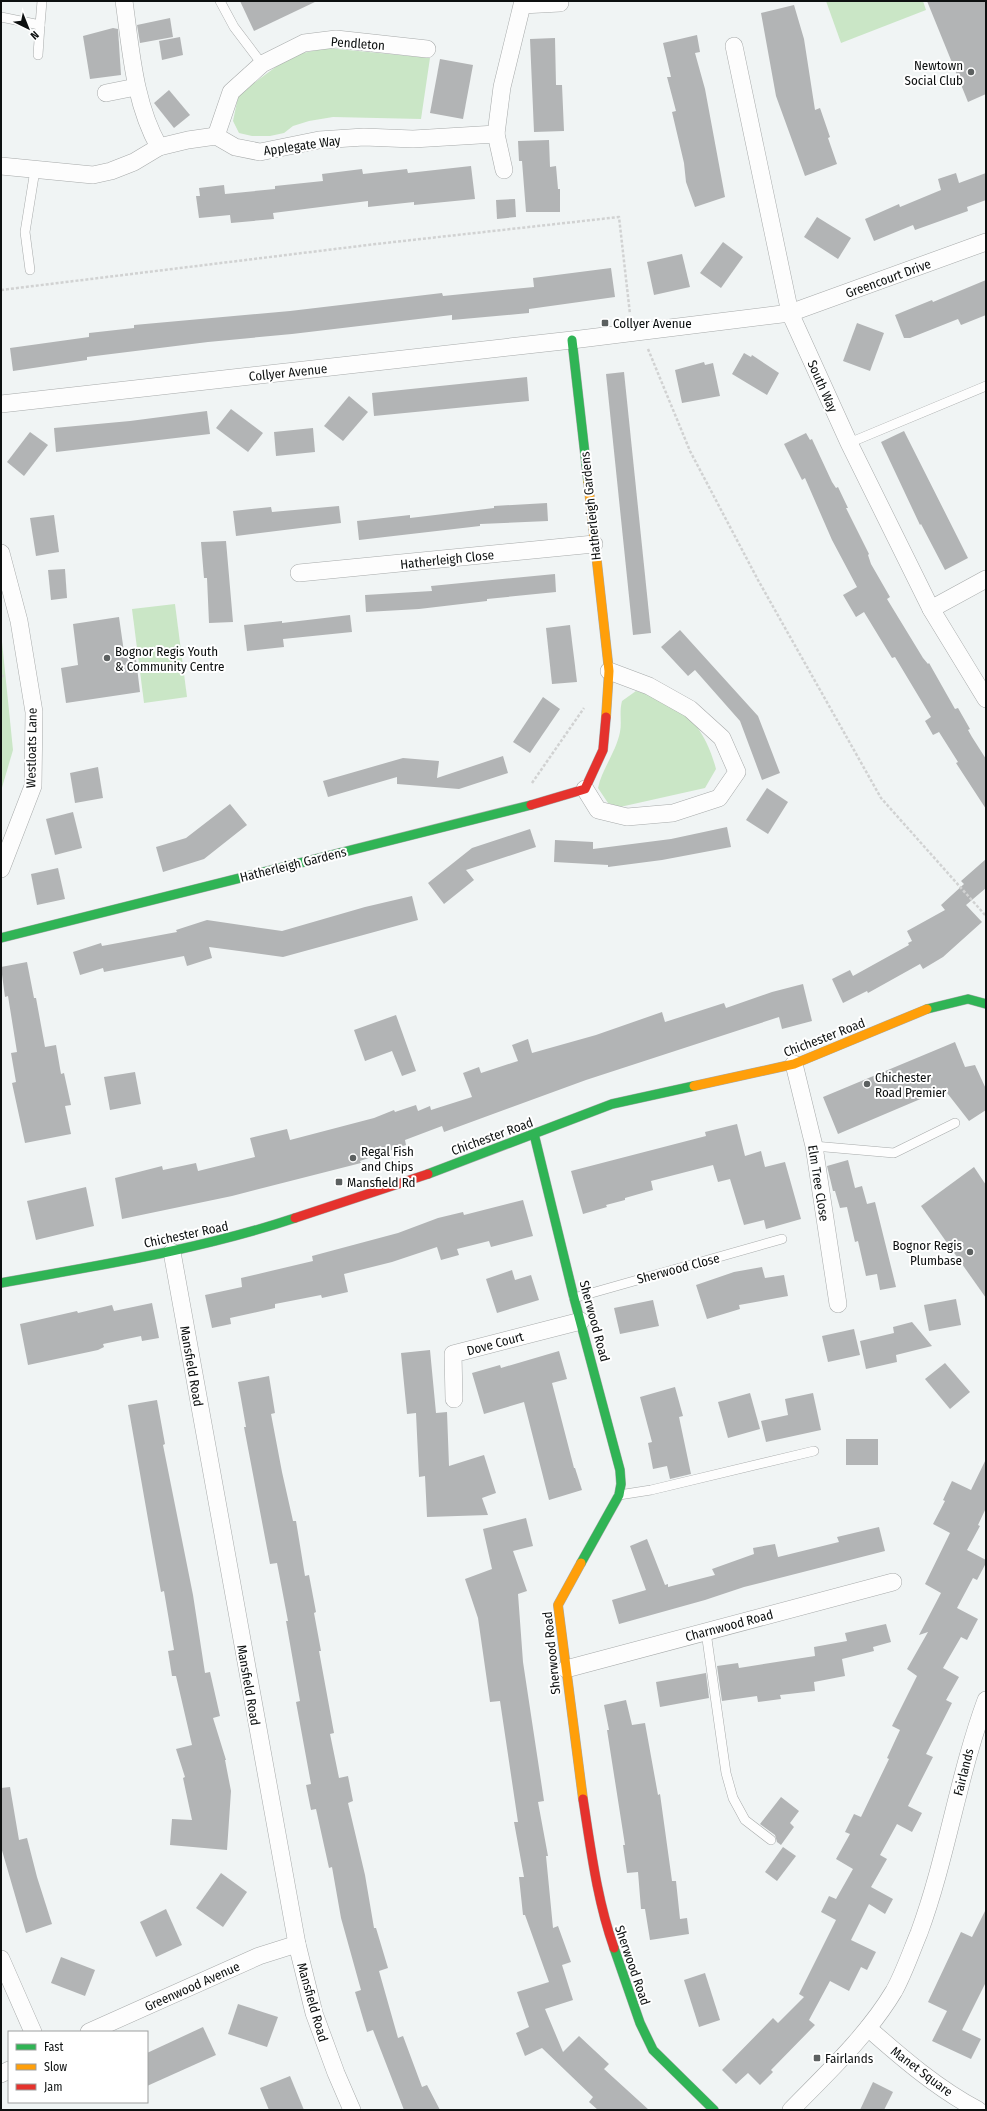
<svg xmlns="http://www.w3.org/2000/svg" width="987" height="2111" font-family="'Fira Sans Condensed',sans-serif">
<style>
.green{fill:#cae6c6}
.building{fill:#b2b4b5}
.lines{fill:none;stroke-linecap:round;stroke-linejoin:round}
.lane-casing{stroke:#a7aaaa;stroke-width:10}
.street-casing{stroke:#a7aaaa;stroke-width:18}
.fast-casing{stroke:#a7aaaa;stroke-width:10}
.slow-casing{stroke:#a7aaaa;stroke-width:10}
.jam-casing{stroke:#a7aaaa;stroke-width:10}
.path{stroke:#d1d2d2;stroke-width:2.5;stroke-dasharray:3 2;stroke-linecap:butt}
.lane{stroke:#fdfdfd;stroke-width:9}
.street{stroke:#fdfdfd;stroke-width:17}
.fast{stroke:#30b455;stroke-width:9}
.slow{stroke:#ff9f0a;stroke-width:9}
.jam{stroke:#e5322d;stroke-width:9}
.poi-dot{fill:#5c6060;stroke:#fff;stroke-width:1.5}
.labels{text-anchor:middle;stroke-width:4;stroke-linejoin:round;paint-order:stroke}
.street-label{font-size:13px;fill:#0d1010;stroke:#fff}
.poi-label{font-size:13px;fill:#0d1010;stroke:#fff;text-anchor:start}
</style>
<rect width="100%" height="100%" fill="#f0f4f4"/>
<!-- green -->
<g class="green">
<path d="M826 1H923L926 10 841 43Z"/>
<path d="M327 48 430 58 421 119 333 117 309 121 293 126 284 133 270 136H252L239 133 233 121 238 97 250 86 277 66 298 54Z"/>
<path d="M175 604 187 697 144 703 132 609Z"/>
<path d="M1 632 13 750 1 791Z"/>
<path d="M636 691C644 693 655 694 663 698 692 713 708 738 716 769L705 788 620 807 608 803 598 788C602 769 616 752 620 732 622 722 619 712 622 701Z"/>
</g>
<!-- building -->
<g class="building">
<path d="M240 1H317L254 31Z"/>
<path d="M927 1H986V94L968 102Z"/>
<path d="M794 5 804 39 815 110 820 108 830 137 828 138 837 164 805 176 776 96 761 13Z"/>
<path d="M170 18 173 37 140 43 137 25Z"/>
<path d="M113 28 118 29 121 75 90 79 83 36Z"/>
<path d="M697 35 700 52 695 53 705 89 725 197 695 207 686 182 684 163 672 112 676 111 667 77H671L663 43Z"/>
<path d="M180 37 183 55 162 60 159 41Z"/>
<path d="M555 38 556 85H562L564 131 534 132 530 39Z"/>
<path d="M440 59 473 65 463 119 430 113Z"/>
<path d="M169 90 190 115 174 128 154 103Z"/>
<path d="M549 140 550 167 556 166 558 189H560V212H526L522 161H519L518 141Z"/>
<path d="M471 166 475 199 414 205V202L368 207V201L273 213 274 219 231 223 230 215 199 218 196 196H200L199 188 224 185 225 194 275 189V186L323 181 322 174 362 169 363 174 407 169 408 173Z"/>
<path d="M956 173 959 183 986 173V200L967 207 968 211 915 230 913 225 874 241 865 219 899 204 900 207 941 190 938 179Z"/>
<path d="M515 199 516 217 497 219 496 200Z"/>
<path d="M817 217 851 238 838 259 804 237Z"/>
<path d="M723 242 743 257 721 288 700 273Z"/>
<path d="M682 254 690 287 654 295 647 262Z"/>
<path d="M611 268 615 297 529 309V313L452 320V315L292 334 208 342 87 357V360L13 371 10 348 89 337V333L134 328V325L290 311 442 293 443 296 534 287 533 278Z"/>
<path d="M986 280V315L961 325 958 319 910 338H904L895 315 932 300 933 302Z"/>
<path d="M857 323 884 333 870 371 843 361Z"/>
<path d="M744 353 751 357 752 355 779 373 767 395 732 374Z"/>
<path d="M704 362 705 365 713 363 720 396 682 403 675 370Z"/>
<path d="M624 372 651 633 633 635 606 374Z"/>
<path d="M527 377 529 401 374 416 372 393Z"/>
<path d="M349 396 368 412 343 441 324 426Z"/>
<path d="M231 409 263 433 248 452 216 428Z"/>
<path d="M207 411 210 434 56 452 54 428 130 421Z"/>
<path d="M313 428 315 452 276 456 274 432Z"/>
<path d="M904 431 968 558 945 570 921 524 920 525 881 442Z"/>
<path d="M30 432 48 445 24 476 7 462Z"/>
<path d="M806 433 810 440 812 439 832 482 836 488 838 487 848 508H846L869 554 868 555 871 564 890 597 887 599 923 658 928 664 929 663 955 709 958 708 970 729 968 730 972 737 986 759V809L956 763 958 762 939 732 933 735 925 721 931 717 895 657 892 658 864 612 856 617 843 595 857 587 832 540 805 478 802 480 784 444Z"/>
<path d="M547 503 548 521 480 524V526L359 540 357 521 410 515V518L494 508V506Z"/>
<path d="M339 506 341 523 236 536 233 511 271 507 272 512Z"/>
<path d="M54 515 59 552 36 556 30 518Z"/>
<path d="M226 541 233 622 209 623 207 578H204L201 542Z"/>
<path d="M65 569 67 598 51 600 48 570Z"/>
<path d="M555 574 556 592 487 599V601L419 609 366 612 365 595 432 591 431 586Z"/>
<path d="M350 615 352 632 283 639 284 647 247 651 244 625 282 621V623Z"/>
<path d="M119 617 124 652 135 651 140 692 66 703 61 668 78 665 73 624Z"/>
<path d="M570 625 577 682 552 684 546 628Z"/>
<path d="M680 630 758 716 780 773 762 780 740 721 695 670 688 676 661 647Z"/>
<path d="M543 697 560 709 530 753 513 742Z"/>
<path d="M503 756 508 773 459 789 397 784V777L328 797 323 781 403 758 439 761 437 778Z"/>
<path d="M98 767 103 798 75 803 70 773Z"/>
<path d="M767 788 788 802 768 834 746 820Z"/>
<path d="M230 804 247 825 204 859 163 872 156 847 186 838Z"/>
<path d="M73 812 82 848 55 855 46 819Z"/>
<path d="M727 827 731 847 662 860 608 867V865L554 862 555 840 593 842V849L671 839Z"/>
<path d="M530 829 536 847 466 870 474 880 444 904 428 883 472 848Z"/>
<path d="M986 859V888L966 905 982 922 943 957 923 969 920 964 868 993 867 991 843 1003 832 979 850 970 853 976 909 945 908 943 912 941 907 931 945 910 941 905 964 884 961 881Z"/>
<path d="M58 868 65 899 37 905 31 874Z"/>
<path d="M412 896 418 920 283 957 209 947 212 958 187 966 184 956 104 972 103 968 80 975 73 952 101 943 102 946 177 932 176 930 207 920 282 931 365 907Z"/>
<path d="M27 962 34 998H36L45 1047 56 1045 61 1074 64 1073 71 1105 65 1106 71 1134 25 1143 12 1083 16 1082 11 1053 17 1052 8 996 5 997 1 967Z"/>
<path d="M803 984 812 1021 782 1029 779 1017 586 1080 444 1132 442 1126 405 1140 406 1145 360 1161 361 1163 232 1196 122 1219 115 1178 162 1166 163 1170 196 1163 198 1171 255 1157 250 1138 287 1129 290 1140 374 1118 394 1110 395 1112 416 1105 418 1111 430 1106 431 1110 472 1097 463 1073 479 1067 481 1073 518 1061 512 1045 528 1039 532 1053 596 1035 662 1012 665 1022 724 1003 726 1008 772 992Z"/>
<path d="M396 1015 416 1071 402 1076 392 1051 365 1061 354 1030Z"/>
<path d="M955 1042 965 1067 975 1065 986 1089V1110L969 1121 944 1089 838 1134 823 1097Z"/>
<path d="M135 1072 141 1104 110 1110 104 1077Z"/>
<path d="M737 1124 745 1156 761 1151 765 1167 785 1162 801 1219 766 1229 764 1220 744 1225 730 1179 718 1182 713 1165 651 1181 653 1190 625 1198V1200L606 1205 607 1207 583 1214 571 1171 706 1136 705 1132Z"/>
<path d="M848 1160 855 1188 862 1186 867 1204 875 1202 896 1287 880 1290 877 1274 866 1276 858 1241 855 1242 847 1207 840 1208 835 1191H833L827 1166Z"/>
<path d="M974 1167 986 1185V1298L921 1206Z"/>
<path d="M86 1187 94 1226 36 1240 27 1201Z"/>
<path d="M523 1200 533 1236 491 1247 489 1241 457 1249 459 1255 441 1260 437 1247 392 1262 344 1274 348 1292 322 1298 321 1295 275 1304V1308L230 1318 231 1324 212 1328 205 1295 242 1287 241 1278 313 1261 312 1256 398 1233 438 1218 463 1212 464 1215Z"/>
<path d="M762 1267 765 1278 784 1275 788 1296 739 1305 740 1309 707 1319 696 1285 734 1272Z"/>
<path d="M512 1270 515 1280 531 1275 539 1300 497 1313 486 1279Z"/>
<path d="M956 1299 961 1325 929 1331 924 1305Z"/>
<path d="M653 1300 659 1326 620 1334 614 1308Z"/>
<path d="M152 1303 159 1338 142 1341 141 1336 103 1344 104 1347 98 1350 28 1365 20 1324 77 1311 78 1313 112 1305 114 1311Z"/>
<path d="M912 1322 932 1346 896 1355 897 1362 866 1369 860 1341 894 1333 893 1327Z"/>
<path d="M854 1329 860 1355 828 1362 822 1336Z"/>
<path d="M430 1350 436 1413 447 1412 449 1466 484 1455 496 1493 482 1498 488 1515 427 1517 425 1476 419 1477 416 1413 407 1414 401 1353Z"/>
<path d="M559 1351 567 1379 552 1383 574 1468H575L582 1490 549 1500 524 1402 484 1414 472 1373 500 1365 501 1368Z"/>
<path d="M945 1363 970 1392 950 1409 925 1379Z"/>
<path d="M269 1376 275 1413 271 1414 282 1472 293 1521H296L305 1576 309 1575 316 1612 314 1613 321 1651H319L334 1733 330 1734 339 1778 348 1776 353 1801 348 1803 365 1875 374 1928H376L388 1968 379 1971 398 2038 403 2036 422 2087 427 2085 440 2110H404L373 2030 367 2032 355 1992 361 1990 341 1918 332 1867 329 1868 316 1809 311 1810 306 1785 311 1784 296 1702 300 1701 286 1621H288L277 1563 270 1564 244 1427H246L238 1382Z"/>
<path d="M675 1387 683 1416 679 1417 691 1474 670 1479 667 1466 653 1469 648 1443 652 1442 640 1397Z"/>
<path d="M750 1393 760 1429 728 1438 718 1402Z"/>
<path d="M813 1393 821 1430 766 1442 761 1421 788 1415 785 1399Z"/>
<path d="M157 1400 165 1444 163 1445 193 1595 205 1673 210 1672 220 1716 213 1718 226 1760H225L231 1791 227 1850 170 1845 172 1819 192 1820 183 1778 185 1777 176 1749 192 1745 176 1676H172L168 1651 174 1650 164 1591 161 1592 152 1542 128 1405Z"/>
<rect x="846" y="1439" width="32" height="26"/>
<path d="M986 1459V1508L978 1525 980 1526 967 1550 986 1560V1563L977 1580 973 1578 957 1608 978 1619 967 1640 961 1637 943 1668 959 1677 946 1700 952 1703 926 1754 933 1757 908 1806 922 1813 912 1832 897 1824 880 1855 887 1859 871 1887 893 1899 885 1914 869 1904 851 1940 876 1952 867 1970 861 1967 849 1991 830 1981 809 2020 815 2025 771 2070 773 2072 760 2085 748 2073 736 2084 722 2070 773 2018 778 2023 804 1997 799 1994 836 1920 821 1912 829 1896 836 1899 853 1869 836 1859 850 1834 845 1832 854 1814 861 1817 889 1759 887 1758 900 1730 892 1726 917 1676 907 1669 928 1632 919 1635 941 1593 925 1584 950 1533 933 1524 945 1501 943 1500 952 1481 971 1490Z"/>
<path d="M526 1518 533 1546 513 1551 527 1591 518 1594 523 1662 544 1801 538 1802 548 1856H546L553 1928 558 1926 571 1962 562 1965 573 2000 545 2009 563 2052 579 2036 609 2064 604 2069 649 2110H598L589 2102 593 2097 542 2048 525 2056 516 2033 529 2027 517 1992 549 1982 525 1915H523L519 1877H524L514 1822H518L500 1701 490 1702 478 1618 465 1579 492 1569 483 1529Z"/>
<path d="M879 1527 885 1551 744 1587 705 1600 619 1624 612 1600 646 1590 630 1546 647 1539 665 1585 668 1584V1587L715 1575 712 1569 754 1554 753 1548 775 1544 778 1557 839 1542 837 1537Z"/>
<path d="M886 1624 891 1642 873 1647 874 1651 842 1659 845 1676 814 1682 815 1691 780 1695 781 1699 758 1702 757 1696 722 1701 717 1666 738 1663 739 1668 815 1656 814 1647 847 1641 845 1633Z"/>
<path d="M706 1673 709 1698 660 1707 656 1682Z"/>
<path d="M626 1700 632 1725 645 1723 658 1795 660 1794 672 1881H676L680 1919 687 1918 689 1934 650 1940 645 1909H641L638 1872 627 1873 623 1845H625L607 1730H609L604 1705Z"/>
<path d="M10 1787 19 1840 27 1838 37 1877 52 1924 26 1933 1 1847V1788Z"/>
<path d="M781 1797 799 1811 790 1823 794 1827 781 1845 777 1842 775 1835 760 1824Z"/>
<path d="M783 1847 796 1856 777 1881 765 1872Z"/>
<path d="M221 1873 247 1892 223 1927 196 1908Z"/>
<path d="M166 1909 182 1945 156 1957 140 1922Z"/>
<path d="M986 1909V1982L962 2030 981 2039 971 2059 932 2041 947 2011 928 2002 961 1932 972 1937Z"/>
<path d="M61 1957 95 1970 85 1996 51 1983Z"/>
<path d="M705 1973 720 2020 699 2027 684 1980Z"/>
<path d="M238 2004 278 2017 267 2047 228 2034Z"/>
<path d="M203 2027 216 2055 147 2086V2053Z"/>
<path d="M290 2076 304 2110H269L260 2088Z"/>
<path d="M873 2082 893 2092 884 2110H860Z"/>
</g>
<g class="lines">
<!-- lane casing -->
<g class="lane-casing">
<g id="lane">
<path d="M220 1 234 27 262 64"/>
<path d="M1 17 40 25 42 1"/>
<path d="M38 55 40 25"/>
<path d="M30 270 25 232 35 170"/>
<path d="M849 443 986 386"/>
<path d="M814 1146 894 1153 955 1123"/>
<path d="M574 1298 782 1239"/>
<path d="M619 1495 651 1490 814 1451"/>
<path d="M706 1632 726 1773 733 1798 745 1820 771 1840"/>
</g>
</g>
<!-- street casing -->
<g class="street-casing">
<g id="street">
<path d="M124 1C131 50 134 103 159 147"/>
<path d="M734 46 790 313 849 443 931 609 986 699"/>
<path d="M106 93 136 87"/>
<path d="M496 134 504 170"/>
<path d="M216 136 231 92 262 64 304 43 336 39 427 49"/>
<path d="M1 166 93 175 111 171 134 162 159 147 188 140 216 136 235 147 260 152 319 140 364 137 413 139 496 134 502 87 522 5 560 3"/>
<path d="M1 404 572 340 790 313 986 242"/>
<path d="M1 553 19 621 34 712 33 786 1 869"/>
<path d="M299 573 594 544"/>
<path d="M931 609 986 579"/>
<path d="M585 789 598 810 627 817 673 813 719 798 737 772 722 738 690 709 649 686 609 671"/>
<path d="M794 1064 814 1146 838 1304"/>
<path d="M172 1252 297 1944 314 2013 336 2073 352 2110"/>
<path d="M454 1399 453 1354 581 1321"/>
<path d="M566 1669 893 1582"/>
<path d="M1 1959 33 2032"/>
<path d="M868 2028C902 2058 938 2089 978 2110"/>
<path d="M89 2032 259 1956 297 1944"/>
<path d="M1 2074 9 2070"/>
<path d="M791 2110C827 2073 867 2036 894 1991 904 1973 911 1952 919 1933 947 1857 958 1776 986 1700"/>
</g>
</g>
<!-- fast casing -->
<g class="fast-casing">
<g id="fast">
<path d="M572 340 588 481"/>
<path d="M1 938 531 805"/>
<path d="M927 1009 968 999 986 1004"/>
<path d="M534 1134 574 1298 620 1470 621 1484 619 1495 581 1563"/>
<path d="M428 1174 612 1104 694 1086"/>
<path d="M1 1283C100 1265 199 1250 295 1218"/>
<path d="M614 1948 640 2023 653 2050 714 2110"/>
</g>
</g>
<!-- slow casing -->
<g class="slow-casing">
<g id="slow">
<path d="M588 481 609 671 606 717"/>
<path d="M694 1086 794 1064 927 1009"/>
<path d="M581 1563 558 1605 583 1799"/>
</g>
</g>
<!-- jam casing -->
<g class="jam-casing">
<g id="jam">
<path d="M531 805 585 789 603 750 606 717"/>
<path d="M295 1218 428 1174"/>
<path d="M583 1799C591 1850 597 1900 614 1948"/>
</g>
</g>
<!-- path -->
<g class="path">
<path d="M1 290 376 244 619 217 630 314"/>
<path d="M648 349 690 451 758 580 881 798 986 916"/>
<path d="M1 676H6"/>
<path d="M532 783 584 708"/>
</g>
<!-- lane -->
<use href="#lane" class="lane"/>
<!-- street -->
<use href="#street" class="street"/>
<!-- fast -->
<use href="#fast" class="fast"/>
<!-- slow -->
<use href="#slow" class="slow"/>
<!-- jam -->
<use href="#jam" class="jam"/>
</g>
<!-- markers -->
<g class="poi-dot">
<circle cx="971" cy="72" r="4"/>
<rect x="601" y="319" width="8" height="8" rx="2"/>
<circle cx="107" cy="658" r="4"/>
<circle cx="867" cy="1084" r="4"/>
<circle cx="353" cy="1158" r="4"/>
<rect x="335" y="1178" width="8" height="8" rx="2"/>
<circle cx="970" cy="1252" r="4"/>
<rect x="813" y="2054" width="8" height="8" rx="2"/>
</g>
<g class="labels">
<!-- street labels -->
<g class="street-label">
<text transform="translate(358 43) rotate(4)" y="5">Pendleton</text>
<text transform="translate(302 145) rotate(-8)" y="5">Applegate Way</text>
<text transform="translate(888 278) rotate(-20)" y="5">Greencourt Drive</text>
<text transform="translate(288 372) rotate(-6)" y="5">Collyer Avenue</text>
<text transform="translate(823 386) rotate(66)" y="5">South Way</text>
<text transform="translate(590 506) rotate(-96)" y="5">Hatherleigh Gardens</text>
<text transform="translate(447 559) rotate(-6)" y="5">Hatherleigh Close</text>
<text transform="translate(31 748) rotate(-89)" y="5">Westloats Lane</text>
<text transform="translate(293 864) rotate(-14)" y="5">Hatherleigh Gardens</text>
<text transform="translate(824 1037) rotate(-21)" y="5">Chichester Road</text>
<text transform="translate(492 1136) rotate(-20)" y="5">Chichester Road</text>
<text transform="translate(819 1183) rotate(81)" y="5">Elm Tree Close</text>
<text transform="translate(186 1234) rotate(-12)" y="5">Chichester Road</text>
<text transform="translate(678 1268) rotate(-15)" y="5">Sherwood Close</text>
<text transform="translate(595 1321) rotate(75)" y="5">Sherwood Road</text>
<text transform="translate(495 1343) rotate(-15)" y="5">Dove Court</text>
<text transform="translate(192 1366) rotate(80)" y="5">Mansfield Road</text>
<text transform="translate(729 1625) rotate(-15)" y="5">Charnwood Road</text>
<text transform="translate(551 1653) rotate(-96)" y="5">Sherwood Road</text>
<text transform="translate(249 1685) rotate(80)" y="5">Mansfield Road</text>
<text transform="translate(963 1772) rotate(-76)" y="5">Fairlands</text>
<text transform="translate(633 1965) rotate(71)" y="5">Sherwood Road</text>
<text transform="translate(192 1986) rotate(-24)" y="5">Greenwood Avenue</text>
<text transform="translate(313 2002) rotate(74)" y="5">Mansfield Road</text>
<text transform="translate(922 2071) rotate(37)" y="5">Manet Square</text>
</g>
<!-- poi labels -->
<g class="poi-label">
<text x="963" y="70" text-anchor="end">Newtown<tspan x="963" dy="15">Social Club</tspan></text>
<text x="613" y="328">Collyer Avenue</text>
<text x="115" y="656">Bognor Regis Youth<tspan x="115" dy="15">&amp; Community Centre</tspan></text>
<text x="875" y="1082">Chichester<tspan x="875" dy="15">Road Premier</tspan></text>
<text x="361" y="1156">Regal Fish<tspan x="361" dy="15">and Chips</tspan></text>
<text x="347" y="1187">Mansfield Rd</text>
<text x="962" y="1250" text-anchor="end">Bognor Regis<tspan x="962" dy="15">Plumbase</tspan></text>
<text x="825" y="2063">Fairlands</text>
</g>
</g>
<!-- border -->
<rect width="987" height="2111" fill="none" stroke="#0d1010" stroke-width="4"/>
<!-- legend -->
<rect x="8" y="2031" width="140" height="72" fill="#ffffff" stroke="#9e9f9f"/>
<rect x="16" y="2044" width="20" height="6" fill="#30b455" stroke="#9e9f9f"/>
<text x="44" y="2051" font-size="12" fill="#0d1010">Fast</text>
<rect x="16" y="2064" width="20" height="6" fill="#ff9f0a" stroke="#9e9f9f"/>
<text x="44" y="2071" font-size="12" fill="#0d1010">Slow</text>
<rect x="16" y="2084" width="20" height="6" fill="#e5322d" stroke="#9e9f9f"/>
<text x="44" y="2091" font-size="12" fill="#0d1010">Jam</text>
<!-- north arrow -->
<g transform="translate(28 28) rotate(137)" stroke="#ffffff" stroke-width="3" paint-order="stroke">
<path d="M0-3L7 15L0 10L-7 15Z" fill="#0d1010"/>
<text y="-6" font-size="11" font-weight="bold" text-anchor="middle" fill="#0d1010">N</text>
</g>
</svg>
